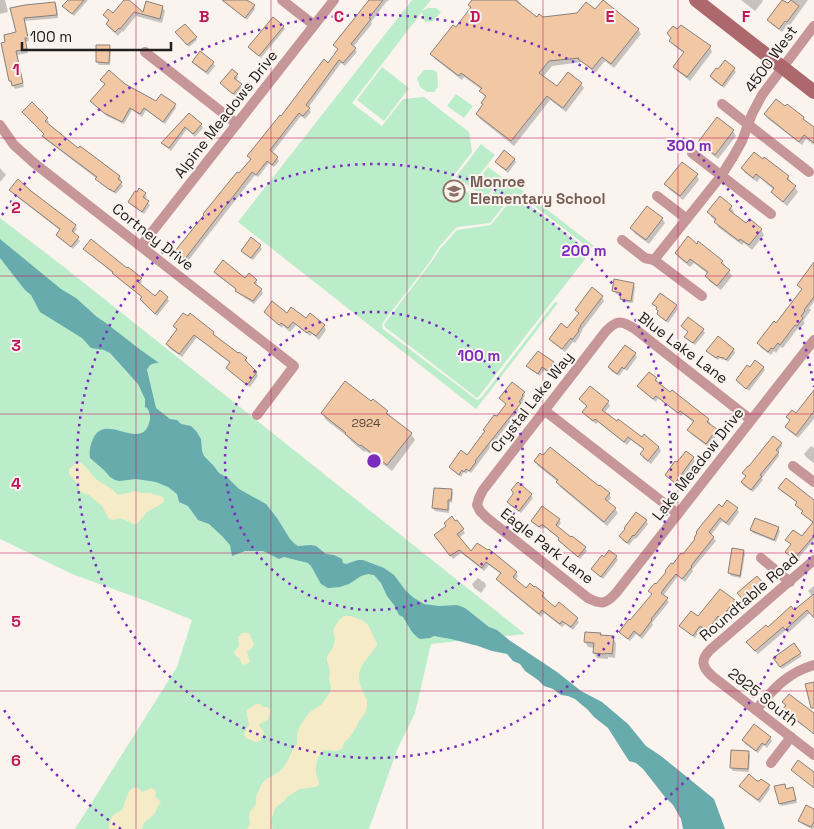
<svg xmlns="http://www.w3.org/2000/svg" width="814" height="829" font-family="'Space Grotesk',sans-serif">
<style>
.green{fill:#bbedcb}
.sand{fill:#f5ebc6}
.water{fill:#67abad}
.shadow{fill:#0003}
.building{fill:#f2c7a3;stroke:#88827e}
.lines{fill:none;stroke-linecap:round;stroke-linejoin:round}
.street{stroke:#c69699;stroke-width:10}
.secondary{stroke:#ac686d;stroke-width:14}
.grid{fill:none;stroke:#c2185b;stroke-width:1;stroke-opacity:0.55}
.ring{fill:none;stroke:#7b2cbf;stroke-width:2.5;stroke-dasharray:2.5 5}
.labels{text-anchor:middle;stroke-width:4;stroke-linejoin:round;paint-order:stroke}
.number-label{font-size:12px;fill:#564a3f}
.street-label{font-size:15px;fill:#22201e;stroke:#faf3ee}
.education-label{font-size:15px;font-weight:bold;fill:#785e54;stroke:#faf3ee;text-anchor:start}
.grid-label{font-size:16px;text-anchor:middle;font-weight:bold;fill:#c2185b;stroke:#faf3ee;stroke-width:4;stroke-linejoin:round;paint-order:stroke}
.centre{fill:#7b2cbf;stroke:#faf3ee;stroke-width:2.5}
.ring-label{font-size:15px;text-anchor:middle;font-weight:bold;fill:#7b2cbf;stroke:#faf3ee;stroke-width:4;stroke-linejoin:round;paint-order:stroke}
</style>
<rect width="100%" height="100%" fill="#faf3ee"/>
<!-- green -->
<g class="green">
<path d="M412 0H431L422 11 428 8H436L441 12 433 21 426 22 423 19 422 12 352 103 382 126 403 99 424 97 469 132 472 152 451 179 484 205 505 177 594 246 591 248H589L520 195 514 193 490 223 458 227 455 229 439 247 429 263 384 321 382 325 383 329 477 400 481 398 555 302 558 303 476 409 238 222Z"/>
<path d="M382 67 409 88 384 121 357 100Z"/>
<path d="M424 70H433L437 72 438 87 434 92H427L420 87 417 78Z"/>
<path d="M456 94 473 106 464 118 447 106Z"/>
<path d="M481 144 495 155 470 187 456 177Z"/>
<path d="M488 167 502 177 485 199 472 188Z"/>
<path d="M516 195 589 251V254L479 396 477 398 385 327 384 324 430 264 440 249 457 230 491 225 514 196Z"/>
<path d="M0 218 64 267 525 634 431 644 415 713 397 750 369 829H75L177 667 192 620 146 601 72 574 0 539Z"/>
</g>
<!-- sand -->
<g class="sand">
<path d="M79 462C88 467 88 471 94 477 101 484 112 487 118 495L136 491 141 493H150L163 497 164 500 163 503 147 512 137 524H134L120 518 113 520 109 519 102 506 89 495 83 493 80 491 76 482 69 474V469L76 463Z"/>
<path d="M344 616H351L362 620 368 625 377 643V645C372 653 358 667 359 677 359 685 364 693 367 700V707L365 714 359 721 357 726 350 737 344 743 342 749 336 751 324 750C317 755 314 769 317 777 320 785 319 777 319 785 313 789 305 787 298 790 294 792 291 795 287 797 283 804 278 804 275 809 273 812 273 817 271 821L273 829H246L250 825 249 813 256 804V797L261 785 266 779 279 772 284 767 288 760 293 749 297 744V734L301 724 310 712 321 705 330 692 331 687 329 679 330 670 327 661V657L333 647 335 639 333 630 339 620Z"/>
<path d="M242 633H249L254 644 252 648 247 652 250 662 244 665 242 664 240 659 235 655 234 652 239 646V643L238 641V637Z"/>
<path d="M256 704H260L263 707H267L270 710 268 720 259 724V726L263 730 264 734 261 737V740L256 742 246 738 244 734 249 724 247 716V710Z"/>
<path d="M133 788H138L142 792 151 788 154 789 156 792 155 796 161 802C158 805 157 809 155 813 150 820 144 819 142 829H109C109 819 112 814 122 810L129 791Z"/>
</g>
<!-- water -->
<path class="water" d="M0 239 61 289 76 298 97 317 106 323 138 348 159 363C153 363 149 364 147 370L156 408 170 419 177 420 181 424 191 426 196 431 201 439 202 451 204 456 213 465 219 473 228 478 239 489 266 504 277 518 290 539 295 544 298 546 311 545 316 546 326 554 334 555 342 559 343 563 346 564 358 560H363L384 568 394 575 406 591 414 598 424 604 439 606 457 605 465 608 489 627 497 630 509 640 557 672 581 691 602 702 628 724 646 746 661 756 714 799 725 829H683L681 819 673 805 665 797 643 769 636 763 629 761 608 728 594 717 588 710 575 699 568 696 561 695 553 689 544 686 538 680 525 671 520 664 513 661 507 654 492 651 478 646 451 639 434 636 430 638 420 639 417 637 412 632 403 617 399 615 394 605 387 596 381 583 374 575 368 574 361 576 349 584 340 587 328 588 321 584 311 566 308 563 284 557 279 559 263 551H245L232 556 230 545 222 536 209 524 198 520 188 506 179 502 177 494 168 487 156 482 143 480 136 479 119 481 115 480 110 477 105 471 90 458C89 452 90 445 93 439 105 411 141 452 149 423 151 417 150 412 147 408L145 407V399L138 384 110 353 104 350 91 348 82 338 40 312 31 295 25 290 0 258Z"/>
<!-- shadow -->
<g class="shadow">
<path d="M0 0H5L8 12 0 14Z"/>
<path d="M69 0H88L74 16 64 6Z"/>
<path d="M125 0H127L144 14 162 7 165 11 162 23 136 16 123 32 122 31 118 36 110 29 107 25 110 22 105 15H113Z"/>
<path d="M222 0H245L254 6 255 9 247 20Z"/>
<path d="M371 0H389L387 2V1L371 22 372 24 353 47 357 52 345 66 341 63 308 108 311 112 305 119 301 116 272 153 277 158 279 161 274 167 269 163 258 177 255 175 188 261 179 255 177 251 251 160 249 156 328 64 339 50 335 45Z"/>
<path d="M474 0H518L521 4 520 6 537 19 595 11 638 29 641 34 614 68 605 61 595 73 582 62 552 66 543 77 557 88 581 84 584 88 566 112 550 100 514 146 480 119 477 114 484 105 482 103 486 98 481 92 482 90 464 77 462 80 435 59 432 54 456 29 472 8Z"/>
<path d="M741 0H762L763 1 755 11Z"/>
<path d="M792 0H808L790 25 788 24 782 32 771 24 769 20 788 5Z"/>
<path d="M55 3 57 7 58 18 25 21 29 41 26 42 28 53 17 55 24 87 15 89 10 81 7 43 17 33 25 6Z"/>
<path d="M283 26 285 29 261 58 251 50 249 47Z"/>
<path d="M668 34 710 47 712 52 690 81 677 71 675 67 685 54 673 45 671 41 672 39Z"/>
<path d="M178 35 195 37 197 40 189 47Z"/>
<path d="M109 47 111 50 110 65H99L97 62Z"/>
<path d="M194 62 213 63 215 66 208 75 195 65Z"/>
<path d="M725 62 734 69 736 72 724 88 713 80 711 77 718 71Z"/>
<path d="M237 75 238 78 236 81 242 88 235 96 223 86 222 83Z"/>
<path d="M102 81 125 85 156 102 175 105 176 108 165 124 146 110 142 117 132 110 124 124 107 116 93 104 92 101 106 85Z"/>
<path d="M189 114 201 125 203 128 195 137 187 129 171 151 165 146 163 143Z"/>
<path d="M25 115 47 119 49 122 46 124 79 150 80 148 120 177 121 180 120 182 123 186 116 194 112 191V192L99 182 97 179 45 139 43 136 45 134Z"/>
<path d="M765 115 803 118 814 132V145L806 139 802 145 768 119Z"/>
<path d="M733 131 736 136 718 159 703 147 700 142Z"/>
<path d="M514 159 516 162 508 173 498 165 496 162Z"/>
<path d="M0 168 6 175 0 182Z"/>
<path d="M742 169 788 177 798 192 787 206 776 197 773 192 774 190 760 178 757 182 745 173Z"/>
<path d="M697 175 699 180 683 200 669 189 666 184Z"/>
<path d="M11 190 30 192 75 226 77 229 73 234 80 241 73 249 59 238 57 235 61 231 12 193Z"/>
<path d="M145 194 147 197 145 200 150 205 144 214 131 205 129 202Z"/>
<path d="M731 207 734 212 732 214 747 225 750 221 761 230 764 235 752 250 744 243 742 245 718 227 716 221 711 217 709 212Z"/>
<path d="M662 218 665 223 649 244 634 233 632 228Z"/>
<path d="M260 246 262 249 253 260 244 254 242 251Z"/>
<path d="M87 252 141 279 142 282 139 285 155 298H167L169 301 157 316 143 303 141 300 143 298Z"/>
<path d="M676 253 722 261 732 276 721 290 709 281 707 276 708 274 694 263 690 267 679 258Z"/>
<path d="M814 266V302L809 308 811 310 803 321 805 323 799 330 798 328 783 348 780 347 776 353 774 351 771 355 761 348 759 343 777 325 803 291 798 285Z"/>
<path d="M215 272 245 280H256L257 283 255 286 261 290 263 293 254 304 239 294 237 290 217 275Z"/>
<path d="M633 284 635 287 633 303 623 302 621 299 622 295 616 294 614 291Z"/>
<path d="M661 295 676 306 678 309 668 323 660 317 657 308 654 304Z"/>
<path d="M602 297 604 301 582 330V331L580 335V336L575 343 573 342 565 352 553 343 550 339 567 330 579 315 576 310Z"/>
<path d="M265 312 287 315 306 320 324 326 326 330 319 340 312 334 310 336 296 325 290 332 283 326 282 328 268 316Z"/>
<path d="M174 326 213 333 216 337 246 359 248 363 247 364 256 372 258 376 250 387 230 372 228 368 231 364 197 337 182 357 169 348 167 344 177 330Z"/>
<path d="M683 326 703 330 705 333 695 345 688 340 686 337 689 333Z"/>
<path d="M718 338 734 350 735 353 728 362 724 359 723 360 720 358 718 360 710 354 708 351Z"/>
<path d="M626 347 635 354 637 357 627 371 624 369 619 376 611 371 610 368Z"/>
<path d="M553 363 555 366 550 373 544 370 540 376 530 369 528 366Z"/>
<path d="M763 367 765 370 749 391 739 383 737 380 750 368Z"/>
<path d="M656 379 658 383 657 384 708 420 711 424 709 425 716 430 718 434 708 447 691 434 689 430 694 423 683 414 681 416 658 398 656 402 641 390 639 386Z"/>
<path d="M524 392 525 395 523 398 524 400 520 405 521 407 471 473 468 471 466 474 464 472 461 477 452 470 450 467 467 457 507 405 501 398Z"/>
<path d="M814 392V419L798 438 789 431 787 427 790 422 788 417 796 415Z"/>
<path d="M581 400 608 402 610 406 604 413 642 439 659 447 661 451 651 464 643 458 641 454 644 450 631 440 627 445 598 422 596 424 586 416 584 412 588 407 583 403Z"/>
<path d="M372 403 387 412 390 417 411 434 415 440 392 471 366 451 364 452 351 441 348 437 326 420 322 413Z"/>
<path d="M781 443 782 446 778 452 779 456 762 478 763 480 753 492 744 486 742 483 747 477 744 473Z"/>
<path d="M811 446 814 448V463L806 457 804 454Z"/>
<path d="M693 458 695 461 677 485 668 478 667 475Z"/>
<path d="M535 462 599 487 609 493 611 498 607 503 615 509 618 513 607 526 560 487 558 482 538 466Z"/>
<path d="M780 488 814 501V540L796 561 789 555 787 552 792 545 787 540 802 538 813 523 805 516 803 513 804 512 799 508 797 505 798 503 781 491Z"/>
<path d="M435 489 451 490 453 493 452 503 450 502 449 513 435 511 433 508Z"/>
<path d="M531 495 533 498 521 513 510 505 509 502Z"/>
<path d="M722 509H737L739 512 729 526 722 521 711 535 716 541 692 570 693 571 685 582 678 576 663 596 669 602 652 623 653 625 642 639 636 634 630 641 623 635 621 632 630 622 652 595 650 591 656 586 673 566 683 556Z"/>
<path d="M559 520 561 523 557 528 585 548 587 551 580 559 561 543 559 540 560 539 546 528H543L541 529 534 524 532 521Z"/>
<path d="M646 521 648 524 636 539 635 538 629 545 622 540 621 537 626 530Z"/>
<path d="M778 528 780 531 776 542 753 533 751 530Z"/>
<path d="M463 530 465 533 459 538 470 553 516 573 518 576 515 580 526 590 543 594 545 597 544 599 555 609 577 619 579 622 573 630 565 624 562 627 544 613 541 617 500 583 498 579 502 575 489 565 484 571 461 553 453 559 438 539Z"/>
<path d="M743 551 745 554 741 578 731 576 729 573Z"/>
<path d="M610 552 616 557 618 560 603 579 594 572 592 569Z"/>
<path d="M478 578 485 583 486 586 481 593 474 588 472 584Z"/>
<path d="M764 586 765 588 748 605 740 596Z"/>
<path d="M814 586V618L810 613 788 633 786 630 758 654 750 646 812 596 808 591Z"/>
<path d="M734 601 736 604 723 621 720 618 709 633 702 628 695 638 683 629 681 626Z"/>
<path d="M600 634 601 636 613 638 616 643 615 658 608 657V659L597 658 594 653V648L588 647 585 642Z"/>
<path d="M800 654 802 656 782 669 776 661Z"/>
<path d="M784 702 814 716V734L796 721 795 722 785 714 783 711 787 706Z"/>
<path d="M755 726 770 738 772 741 767 748 764 745 758 753 745 744 744 741Z"/>
<path d="M748 752 750 755 749 772 733 771 731 768Z"/>
<path d="M759 783 769 786 770 789 760 803 742 789 741 786Z"/>
<path d="M793 788 797 803 781 806 780 803 786 790Z"/>
<path d="M814 810V828L813 829H812L802 824 800 821Z"/>
</g>
<!-- building -->
<g class="building">
<path d="M68 0H84L72 14 62 6Z"/>
<path d="M124 0H129L143 12 146 1 163 6 160 19 134 12 120 29 119 28 115 32 106 24 109 20 103 15 108 9 113 13Z"/>
<path d="M222 0H247L255 5 245 18Z"/>
<path d="M369 0H383L369 18 371 19 351 44 356 48 343 63 339 60 306 105 310 108 303 116 299 113 270 150 278 157 272 165 267 161 256 175 252 172 185 259 175 251 204 215 203 214 237 172 239 173 251 159 247 156 280 115 281 116 324 59 328 63 338 49 333 45Z"/>
<path d="M472 0H515L537 17 539 14 543 17 577 13 586 2 595 9 603 0 639 29 611 64 602 57 592 69 578 59 579 58 549 61 539 73 557 86 568 72 582 83 563 108 547 96 511 141 476 114 483 104 481 103 486 96 479 91 482 88 461 73 459 76 430 54 453 25 456 27 471 7 468 5Z"/>
<path d="M782 0 788 3 791 0 799 6 787 22 785 21 779 29 767 20Z"/>
<path d="M55 2 57 15 24 18 28 38H25L27 49 16 51 23 83 12 86 11 81H9L1 43 5 42 4 35 16 32 10 8 25 5Z"/>
<path d="M273 17 284 26 259 56 248 47Z"/>
<path d="M185 24 197 37 187 45 175 32Z"/>
<path d="M681 25 711 46 687 77 673 67 684 52 669 41 671 38 667 33 673 26 677 29Z"/>
<path d="M96 45H110L109 63 96 62Z"/>
<path d="M200 51 214 62 206 72 192 62Z"/>
<path d="M725 60 735 68 722 86 710 76 716 68 718 69Z"/>
<path d="M232 69 238 74 234 78 242 84 233 94 220 83Z"/>
<path d="M109 70 125 84 156 101 161 94 176 104 163 122 144 108 140 114 130 108 122 122 104 113 90 101 105 84 100 80Z"/>
<path d="M776 99 785 106 787 104 804 117 803 119 814 127V143L804 135 799 142 764 114Z"/>
<path d="M32 102 48 118 45 121 78 148 80 146 120 176 118 179 122 182 114 192 110 189V190L95 179 97 177 42 136 44 134 22 112Z"/>
<path d="M189 113 202 124 193 134 185 127 169 148 161 143Z"/>
<path d="M717 117 734 130 715 155 698 142Z"/>
<path d="M504 150 515 159 506 170 495 162Z"/>
<path d="M754 152 763 159 764 157 789 176 787 179 796 186 783 202 771 192 774 188 756 174 753 178 741 168Z"/>
<path d="M682 162 698 174 680 196 664 184Z"/>
<path d="M18 179 31 191 76 225 72 231 79 237 71 247 56 235 60 229 9 190Z"/>
<path d="M139 188 146 193 143 197 149 201 142 212 128 202 135 191 137 192Z"/>
<path d="M720 196 732 206 729 210 746 223 750 219 762 229 749 245 740 239 739 241 714 222 716 219 707 212Z"/>
<path d="M647 206 663 218 646 240 630 228Z"/>
<path d="M688 236 697 244 698 241 723 261 721 263 730 270 717 286 705 276 708 272 690 259 687 263 675 253Z"/>
<path d="M251 237 261 245 251 258 241 251Z"/>
<path d="M91 239 127 268 128 267 142 278 138 282 155 296 160 290 168 297 155 314 140 299 142 297 112 273 113 272 83 249Z"/>
<path d="M223 260 245 278 249 273 257 280 254 283 262 289 253 301 235 291 236 289 214 272Z"/>
<path d="M814 262V297L804 310 805 311 801 316 803 318 797 326 795 325 780 345 778 343 773 349 771 348 768 352 757 343 774 321 776 323 802 289 797 285Z"/>
<path d="M614 279 634 283 631 301 620 299 621 293 612 291Z"/>
<path d="M592 287 603 296 580 326H581L578 330 579 331 572 340 571 338 562 349 549 339 561 323 567 328 579 313 575 310Z"/>
<path d="M660 293 677 305 666 321 657 314 658 311 656 309 657 307 652 304Z"/>
<path d="M272 301 287 313 291 307 306 318 310 313 325 325 316 336 309 331 307 333 293 322 288 328 281 323 279 325 264 312Z"/>
<path d="M183 313 188 316 190 313 214 332 213 334 238 353 239 352 247 358 245 360 257 372 247 385 226 368 230 362 194 335 179 354 166 344 177 329 173 326Z"/>
<path d="M688 317 704 329 693 343 684 337 688 332 681 326Z"/>
<path d="M718 336 734 349 726 360 722 357 721 358 718 356 716 358 706 351Z"/>
<path d="M625 345 636 353 624 369 622 367 617 374 608 367Z"/>
<path d="M538 351 554 362 548 371 542 367 538 374 526 366Z"/>
<path d="M755 360 764 367 746 389 736 380 747 365 750 367Z"/>
<path d="M649 372 657 378 655 380 670 392 672 390 709 419 707 422 717 429 706 444 687 430 694 421 680 411 678 413 656 396 653 399 637 386Z"/>
<path d="M345 381 371 401 373 399 388 411 386 413 412 433 387 465 361 445 360 446 345 434 346 433 321 413Z"/>
<path d="M512 382 525 392 522 395 523 396 519 402 521 403 475 461 476 462 469 471 466 469 464 472 462 470 459 475 449 467 461 450 467 455 485 431 483 430 494 415 497 416 506 404 499 398Z"/>
<path d="M590 386 609 401 602 410 617 421 618 419 642 437 644 434 659 447 648 461 640 454 644 449 628 437 624 442 595 419 593 421 582 412 587 406 579 399Z"/>
<path d="M814 390V411L796 435 785 427 790 420 786 417 792 410 796 413Z"/>
<path d="M773 436 782 443 776 450 779 452 760 475 762 476 751 490 741 482 746 476 742 473 748 466H749Z"/>
<path d="M550 447 599 486 600 485 610 493 605 499 616 508 604 522 556 482 558 480 534 461 540 453 542 455 543 454H544Z"/>
<path d="M686 451 694 457 675 483 665 475 675 461 677 462Z"/>
<path d="M786 478 814 500V536L794 559 785 552 791 544 785 540 793 530 802 536 813 522 801 513 803 511 795 505 797 502 778 488Z"/>
<path d="M518 482 532 494 519 511 507 502 513 494V492L511 490Z"/>
<path d="M434 488 452 489 451 500H448V510L432 508Z"/>
<path d="M727 500 738 508 726 523 720 518 709 532 714 537 691 566 692 567 682 579 676 574 666 586 661 593 668 598 651 619 652 620 640 636 634 631 628 639 619 632 629 619 630 620 652 594 648 591 655 583 656 584 666 572 665 571 671 563 673 564 681 553 683 554 695 539 694 538 697 533 696 532 703 523 719 504 722 507Z"/>
<path d="M542 506 560 519 556 525 571 537 572 536 586 547 578 557 558 540 559 538 543 525H541L539 527 531 521Z"/>
<path d="M636 512 647 520 634 536 633 535 627 543 619 536 625 529 624 528Z"/>
<path d="M452 516 455 521 457 520 464 529 457 534 471 551 477 543 488 550 489 549 517 572 513 577 526 588 530 583 534 587 535 586 544 593 542 596 555 607 559 602 578 618 571 627 562 621 560 624 542 610 539 614 496 579 501 573 486 562 482 568 459 550 450 556 434 535 446 526 444 523Z"/>
<path d="M755 518 779 527 774 540 750 530Z"/>
<path d="M732 548 744 550 740 576 728 573Z"/>
<path d="M609 550 617 556 601 577 591 569 602 555 604 557Z"/>
<path d="M757 576 765 585 746 603 737 593Z"/>
<path d="M720 589 735 600 721 619 718 616 707 631 700 626 693 636 679 626 691 611 698 616Z"/>
<path d="M814 594V618L807 610 785 630 783 627 755 651 746 642 766 625 768 627 791 606 794 610Z"/>
<path d="M585 632 601 633 600 635 614 636 612 654 606 653 605 654 593 653 594 643 584 642Z"/>
<path d="M794 643 801 653 780 667 773 658Z"/>
<path d="M814 682V708H811L805 684Z"/>
<path d="M789 694 814 713V734L794 718 793 720 781 711 786 705 782 702Z"/>
<path d="M754 724 771 737 765 745 762 743 756 751 742 740Z"/>
<path d="M731 750 749 751 748 769 730 768Z"/>
<path d="M798 760 814 772V788L791 770Z"/>
<path d="M749 774 757 781H759L761 779 770 785 758 800 739 786Z"/>
<path d="M785 784 786 789 793 787 796 800 779 804 774 786Z"/>
<path d="M806 805 814 809V822L811 827 798 821Z"/>
</g>
<g class="lines">
<!-- street -->
<g class="street">
<path d="M282 0 314 25"/>
<path d="M145 52 237 124"/>
<path d="M722 104 809 172"/>
<path d="M0 125 14 145 34 163 294 366 257 415"/>
<path d="M692 153 771 214"/>
<path d="M657 196 687 219"/>
<path d="M622 240 645 258 654 260 702 296"/>
<path d="M141 246 334 0"/>
<path d="M654 260 721 176 733 157 742 141 752 114 762 95 814 26"/>
<path d="M544 410 678 514"/>
<path d="M751 420 635 329C621 320 617 320 606 331L483 490 479 498 477 505 480 511 487 518 588 598C602 605 606 604 616 593L814 340"/>
<path d="M793 466 814 482"/>
<path d="M761 558 790 582"/>
<path d="M814 560 710 650C700 660 702 667 712 676L814 755"/>
<path d="M756 710C772 690 788 672 814 665"/>
<path d="M771 763 791 737"/>
</g>
<!-- secondary -->
<path class="secondary" d="M696 0 814 92"/>
</g>
<!-- grid -->
<path class="grid" d="M136 0V829M271 0V829M407 0V829M543 0V829M678 0V829M0 138H814M0 276H814M0 414H814M0 553H814M0 691H814"/>
<!-- distance rings -->
<g class="ring">
<circle cx="374" cy="461" r="149"/>
<circle cx="374" cy="461" r="297"/>
<path d="M814 535A446 446 0 0 1 627 829M121 829A446 446 0 0 1 2 707M2 215A446 446 0 0 1 814 387"/>
</g>
<!-- icons -->
<defs>
<g id="school-ring" transform="scale(1.125)"><circle r="9.5" fill="#faf3ee" stroke="#8d6e63" stroke-width="1.5"/><path d="M0-5L7-2L0 1L-7-2ZM-4 1L0 2.5L4 1V4Q0 6-4 4Z" fill="#8d6e63"/></g>
</defs>
<g fill-rule="evenodd">
<use href="#school-ring" x="454" y="191"/>
</g>
<g class="labels">
<!-- number labels -->
<g class="number-label">
<text x="366" y="427">2924</text>
</g>
<!-- street labels -->
<g class="street-label">
<text transform="translate(771 59) rotate(-54)" y="5">4500 West</text>
<text transform="translate(226 114) rotate(-52)" y="5">Alpine Meadows Drive</text>
<text transform="translate(153 237) rotate(38)" y="5">Cortney Drive</text>
<text transform="translate(683 348) rotate(37)" y="5">Blue Lake Lane</text>
<text transform="translate(532 402) rotate(-52)" y="5">Crystal Lake Way</text>
<text transform="translate(698 464) rotate(-52)" y="5">Lake Meadow Drive</text>
<text transform="translate(547 546) rotate(38)" y="5">Eagle Park Lane</text>
<text transform="translate(749 597) rotate(-41)" y="5">Roundtable Road</text>
<text transform="translate(763 697) rotate(38)" y="5">2925 South</text>
</g>
<!-- education labels -->
<g class="education-label">
<text x="470" y="187">Monroe<tspan x="470" dy="17">Elementary School</tspan></text>
</g>
</g>
<g class="grid-label">
<text x="204" y="22">B</text>
<text x="339" y="22">C</text>
<text x="475" y="22">D</text>
<text x="610" y="22">E</text>
<text x="746" y="22">F</text>
<text x="16" y="75">1</text>
<text x="16" y="213">2</text>
<text x="16" y="351">3</text>
<text x="16" y="489">4</text>
<text x="16" y="627">5</text>
<text x="16" y="766">6</text>
</g>
<circle cx="374" cy="461" r="8" class="centre"/>
<g class="ring-label">
<text x="689" y="151">300 m</text>
<text x="584" y="256">200 m</text>
<text x="479" y="361">100 m</text>
</g>
<!-- scale -->
<path d="M22 42v8h149v-8" fill="none" stroke="#22201e" stroke-width="2.5"/>
<text x="30" y="42" font-size="15" fill="#22201e" stroke="#faf3ee" stroke-width="4" paint-order="stroke">100 m</text>
</svg>
